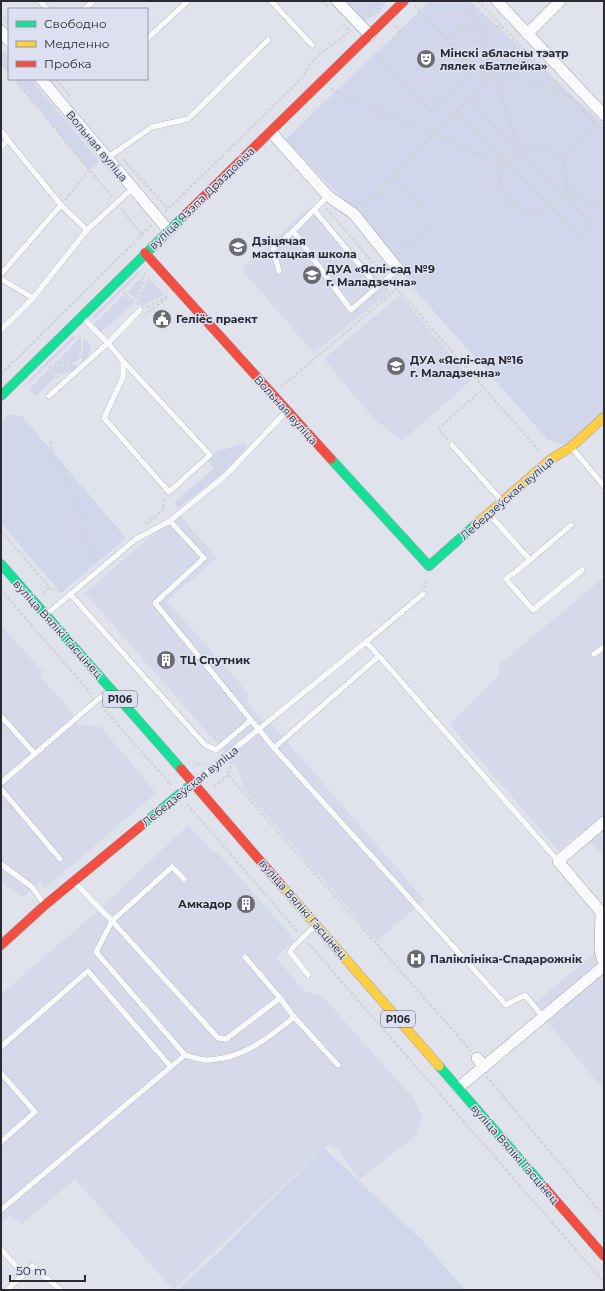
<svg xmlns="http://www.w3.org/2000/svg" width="605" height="1291" font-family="Montserrat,sans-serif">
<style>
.built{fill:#d6d9ea}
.green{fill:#d2d6ea}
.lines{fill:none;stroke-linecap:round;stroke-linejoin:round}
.lane-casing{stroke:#9ea0a7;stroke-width:6}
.street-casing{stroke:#9ea0a7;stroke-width:12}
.fast-casing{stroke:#9ea0a7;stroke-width:10}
.slow-casing{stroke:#9ea0a7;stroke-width:10}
.jam-casing{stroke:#9ea0a7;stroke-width:10}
.path{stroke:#d1d1d4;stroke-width:2;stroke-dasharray:3 2;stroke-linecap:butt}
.lane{stroke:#fafbfc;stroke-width:5.5}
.street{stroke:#fafbfc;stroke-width:11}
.fast{stroke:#16e098;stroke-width:9}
.slow{stroke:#ffcf43;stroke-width:9}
.jam{stroke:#f24e42;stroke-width:9}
.labels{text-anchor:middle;stroke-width:3;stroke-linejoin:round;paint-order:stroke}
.shield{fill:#dce0f1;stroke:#5f616b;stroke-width:1}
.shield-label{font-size:10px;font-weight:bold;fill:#2a2b32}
.poi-label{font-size:11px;font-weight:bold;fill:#2a2b32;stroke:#dce0f1;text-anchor:start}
.street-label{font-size:11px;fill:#2a2b32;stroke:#dce0f1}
</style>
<rect width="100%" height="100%" fill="#e1e3ec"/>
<!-- built -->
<g class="built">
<path d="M312 205 390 292 314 353 241 269Z"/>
<path d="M400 295 472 380 402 441 374 419 324 359Z"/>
<path d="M181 516 217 558 167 601 248 693 247 703 264 722 268 720 425 900 377 941 245 791 236 765 85 593 157 531Z"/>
<path d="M604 577V858L581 831 559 851 450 725 499 674V665Z"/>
<path d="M1 625 44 673 40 676 62 701 79 725 101 727 156 793 45 888 39 882 32 887 24 898 1 883Z"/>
<path d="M188 825 214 853 216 851 295 940 276 957 303 990 322 996 414 1099 422 1116 416 1135 359 1180 340 1151 328 1144 173 1290 75 1179 21 1225 11 1215 1 1224V994L100 909Z"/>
<path d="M604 945V1090L533 1005Z"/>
</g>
<!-- green -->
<g class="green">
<path d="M345 1H386L380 12 364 21Z"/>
<path d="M430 1H470L604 125V417L571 447 548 440 407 281 405 269 395 256 356 212 285 140Z"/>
<path d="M1 49 9 57V72L1 63Z"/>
<path d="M15 79H31L99 161 89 171Z"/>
<path d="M143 270 91 322 93 316 139 271Z"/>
<path d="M142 277 136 299 128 292Z"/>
<path d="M148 277 164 295 142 306 138 303Z"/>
<path d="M124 295 133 304 101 332 94 324Z"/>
<path d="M77 336 27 385 29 380 72 337Z"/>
<path d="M80 338 78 360 76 362 53 365Z"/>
<path d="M83 338 90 344C91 353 88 357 82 362Z"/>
<path d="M76 364 78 368 59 375 51 368Z"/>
<path d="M48 370 55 377 36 396 29 389Z"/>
<path d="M8 415 22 416 126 538 61 593 1 523V422Z"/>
<path d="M244 443 247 446 225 472 178 508 174 503 214 468 204 456Z"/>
<path d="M324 1148 423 1241 465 1290H177L216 1255Z"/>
</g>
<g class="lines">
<!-- lane casing -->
<g class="lane-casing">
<g id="lane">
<path d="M40 1 47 9"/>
<path d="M271 1 312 45"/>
<path d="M85 9 93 1"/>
<path d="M147 39 188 1"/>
<path d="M1 131 8 140 1 147"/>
<path d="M107 158 152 127 188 119 268 40"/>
<path d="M328 196 293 231 351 310 398 269"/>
<path d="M315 211 377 286"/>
<path d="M87 230 133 188"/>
<path d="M279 271 273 249 293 231"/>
<path d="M1 274 61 205"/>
<path d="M1 279 33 298"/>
<path d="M82 317 108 343 123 361V377L104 418 169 492 210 455 123 361"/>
<path d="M1 330 33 298 87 230 61 205 8 140"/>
<path d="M49 396 108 343 140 310"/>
<path d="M452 445 502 501"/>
<path d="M572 448 604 486"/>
<path d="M490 515 530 560 506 579 533 610 582 570"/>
<path d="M170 521 204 558 155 603 251 720"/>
<path d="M530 560 571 525"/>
<path d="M71 595 205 745 216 750 251 720 274 748 379 656 558 861"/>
<path d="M48 613 136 539 170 521 225 476 285 413"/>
<path d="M366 642 423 594"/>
<path d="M594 654 604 647"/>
<path d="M1 716 35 754"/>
<path d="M274 748 506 1005 525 995 543 1017"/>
<path d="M195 781 366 642 379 656"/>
<path d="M1 783 109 690"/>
<path d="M1 789 60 859"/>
<path d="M1 864 32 887 44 904"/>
<path d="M184 879 172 867 112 921 218 1038 226 1039 280 998 245 957"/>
<path d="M74 882 112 921 96 952 185 1055"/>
<path d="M308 975 290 952 294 946 315 926"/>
<path d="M280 998 294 1017"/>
<path d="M1 1047 88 971 171 1067"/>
<path d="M1 1073 35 1112 1 1142"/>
<path d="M1 1210 185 1055C192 1057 202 1061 209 1060 243 1058 269 1038 294 1017L338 1065"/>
<path d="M1 1249 23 1274"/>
<path d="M7 1290 32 1266 61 1290"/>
</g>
</g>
<!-- street casing -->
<g class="street-casing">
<g id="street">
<path d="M337 1 370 35"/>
<path d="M497 1 604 115"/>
<path d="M1 31 9 41"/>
<path d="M527 34 560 1"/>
<path d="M41 79 169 231"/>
<path d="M271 132 328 196 354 214 398 269"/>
<path d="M604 822 558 861 601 912 600 950 604 965"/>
<path d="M477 1058 484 1067"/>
<path d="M458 1088 604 966"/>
</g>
</g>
<!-- fast casing -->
<g class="fast-casing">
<g id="fast">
<path d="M1 396 186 214"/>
<path d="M331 459 429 566 475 525"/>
<path d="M1 564 181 769"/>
<path d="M142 825 193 783"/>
<path d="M439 1066 544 1187"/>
</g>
</g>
<!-- slow casing -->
<g class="slow-casing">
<g id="slow">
<path d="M475 525 551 459 571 447 604 417"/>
<path d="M281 885 439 1066"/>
</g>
</g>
<!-- jam casing -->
<g class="jam-casing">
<g id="jam">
<path d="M186 214 404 1"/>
<path d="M145 253 331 459"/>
<path d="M181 769 281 885"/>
<path d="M1 945 45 905 142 825"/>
<path d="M544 1187 604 1256"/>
</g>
</g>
<!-- path -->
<g class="path">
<path d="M322 1 328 7"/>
<path d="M366 1 373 8"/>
<path d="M468 1 520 150C514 158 501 166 500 177 497 196 523 218 541 210 544 209 547 207 549 206"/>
<path d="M478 1 595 123 561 159"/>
<path d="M1 14 8 23"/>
<path d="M366 16 380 1"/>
<path d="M343 24 350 31"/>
<path d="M395 26 400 32 380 60 430 112 474 69 415 6"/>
<path d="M445 39 456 31 468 27H480L489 24 504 28"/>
<path d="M1 64 9 73"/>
<path d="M474 69 486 80"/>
<path d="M14 79 113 198"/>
<path d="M56 79 70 96"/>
<path d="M331 89 505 166"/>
<path d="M468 98 518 153"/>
<path d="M456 110 578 235 590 223 520 150C552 137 576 164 563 195"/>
<path d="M595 123 604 132"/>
<path d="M123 159 168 209"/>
<path d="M395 177 433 134 493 72 572 97"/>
<path d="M565 189 604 207"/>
<path d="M65 200 89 171"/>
<path d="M361 207 395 177 434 223 398 254"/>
<path d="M326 208 382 273"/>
<path d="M165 212 304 76C311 55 335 45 351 30"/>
<path d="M142 234 152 225"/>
<path d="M392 283 541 453"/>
<path d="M124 292 135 304"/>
<path d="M137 304 145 273"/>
<path d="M147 307 168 296"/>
<path d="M145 315 168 297"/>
<path d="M80 335V358"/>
<path d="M1 374 142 235 121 208"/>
<path d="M58 377 48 367 73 364"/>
<path d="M281 387 398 288"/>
<path d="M599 404 604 400"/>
<path d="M448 440 438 429 484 388"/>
<path d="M50 441 54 462 69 484 84 519 82 541 98 561"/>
<path d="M146 524 162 511 165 498"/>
<path d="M1 531 52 590H63"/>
<path d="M424 588 426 579"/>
<path d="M1 590 92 695"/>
<path d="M43 593 50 587"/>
<path d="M101 706 171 785"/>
<path d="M194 762 197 765 205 763"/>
<path d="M230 762 232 764 228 775 471 1051"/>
<path d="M214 787 228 775"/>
<path d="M187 804 298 932"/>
<path d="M308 943 604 1282"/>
<path d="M486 1076 604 1216"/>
</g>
<!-- lane -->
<use href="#lane" class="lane"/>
<!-- street -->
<use href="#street" class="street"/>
<!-- fast -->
<use href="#fast" class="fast"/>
<!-- slow -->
<use href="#slow" class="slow"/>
<!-- jam -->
<use href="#jam" class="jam"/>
</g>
<!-- icons -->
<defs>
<g id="theatre-disc" transform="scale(1)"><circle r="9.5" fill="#6a6b73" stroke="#dce0f1"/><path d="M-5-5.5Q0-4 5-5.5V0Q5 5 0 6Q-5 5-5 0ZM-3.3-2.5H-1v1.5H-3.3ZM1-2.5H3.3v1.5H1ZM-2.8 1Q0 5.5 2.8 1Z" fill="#fff"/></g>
<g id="school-disc" transform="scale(1)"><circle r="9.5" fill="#6a6b73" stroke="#dce0f1"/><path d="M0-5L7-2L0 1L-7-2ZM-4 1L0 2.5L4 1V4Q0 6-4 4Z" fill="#fff"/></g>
<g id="civic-disc" transform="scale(1)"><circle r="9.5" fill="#6a6b73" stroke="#dce0f1"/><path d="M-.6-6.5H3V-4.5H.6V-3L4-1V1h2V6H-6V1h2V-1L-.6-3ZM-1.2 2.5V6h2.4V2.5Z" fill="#fff"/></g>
<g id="building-disc" transform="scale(1)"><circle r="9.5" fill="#6a6b73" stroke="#dce0f1"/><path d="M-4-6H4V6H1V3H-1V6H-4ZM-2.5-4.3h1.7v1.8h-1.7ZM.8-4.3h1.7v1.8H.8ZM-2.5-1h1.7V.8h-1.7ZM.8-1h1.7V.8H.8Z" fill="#fff"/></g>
<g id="hospital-disc" transform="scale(1)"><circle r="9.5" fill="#6a6b73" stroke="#dce0f1"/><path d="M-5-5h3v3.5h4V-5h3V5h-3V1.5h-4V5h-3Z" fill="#fff"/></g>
</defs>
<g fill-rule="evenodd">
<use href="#theatre-disc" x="426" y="59"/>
<use href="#school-disc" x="238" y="247"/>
<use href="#school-disc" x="312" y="275"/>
<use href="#civic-disc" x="162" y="319"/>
<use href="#school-disc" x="396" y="366"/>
<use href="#building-disc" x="166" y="660"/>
<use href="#building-disc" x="246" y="904"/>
<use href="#hospital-disc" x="416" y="959"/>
</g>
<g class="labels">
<!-- shield labels -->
<g class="shield">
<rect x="103" y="691" width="34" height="16" rx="3"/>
<rect x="381" y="1011" width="34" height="16" rx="3"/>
</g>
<g class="shield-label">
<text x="120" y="703">Р106</text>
<text x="398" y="1023">Р106</text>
</g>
<!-- poi labels -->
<g class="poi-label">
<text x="440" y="57">Мінскі абласны тэатр<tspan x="440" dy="13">лялек «Батлейка»</tspan></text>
<text x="252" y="245">Дзіцячая<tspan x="252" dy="13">мастацкая школа</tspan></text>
<text x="326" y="273">ДУА «Яслі-сад №9<tspan x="326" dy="13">г. Маладзечна»</tspan></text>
<text x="176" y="323">Геліёс праект</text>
<text x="410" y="364">ДУА «Яслі-сад №16<tspan x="410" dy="13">г. Маладзечна»</tspan></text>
<text x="180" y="664">ТЦ Спутник</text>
<text x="232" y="908" text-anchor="end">Амкадор</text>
<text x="430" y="963">Паліклініка-Спадарожнік</text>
</g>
<!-- street labels -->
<g class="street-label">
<text transform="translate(97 146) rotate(50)" y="4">Вольная вуліца</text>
<text transform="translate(202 198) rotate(-44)" y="4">вуліца Язэпа Драздовіча</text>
<text transform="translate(286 410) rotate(48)" y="4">Вольная вуліца</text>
<text transform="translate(507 498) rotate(-41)" y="4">Лебедзеўская вуліца</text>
<text transform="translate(58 629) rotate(48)" y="4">вуліца Вялікі Гасцінец</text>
<text transform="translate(190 786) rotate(-39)" y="4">Лебедзеўская вуліца</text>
<text transform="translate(303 909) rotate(49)" y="4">вуліца Вялікі Гасцінец</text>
<text transform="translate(515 1154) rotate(49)" y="4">вуліца Вялікі Гасцінец</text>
</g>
</g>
<!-- border -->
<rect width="605" height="1291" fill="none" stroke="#2a2b32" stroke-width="4"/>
<!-- legend -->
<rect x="8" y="8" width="140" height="72" fill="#dce0f1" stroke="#9598a5"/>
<rect x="16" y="21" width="20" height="6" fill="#16e098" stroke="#9598a5"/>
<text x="44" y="28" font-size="12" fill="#2a2b32">Свободно</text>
<rect x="16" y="41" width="20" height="6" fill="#ffcf43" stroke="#9598a5"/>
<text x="44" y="48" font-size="12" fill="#2a2b32">Медленно</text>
<rect x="16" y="61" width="20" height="6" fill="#f24e42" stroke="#9598a5"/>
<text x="44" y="68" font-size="12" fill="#2a2b32">Пробка</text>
<!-- scale -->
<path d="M10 1275v6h75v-6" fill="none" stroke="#2a2b32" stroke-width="2"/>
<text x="16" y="1275" font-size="12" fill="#2a2b32" stroke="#dce0f1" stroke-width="3" paint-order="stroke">50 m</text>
</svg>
